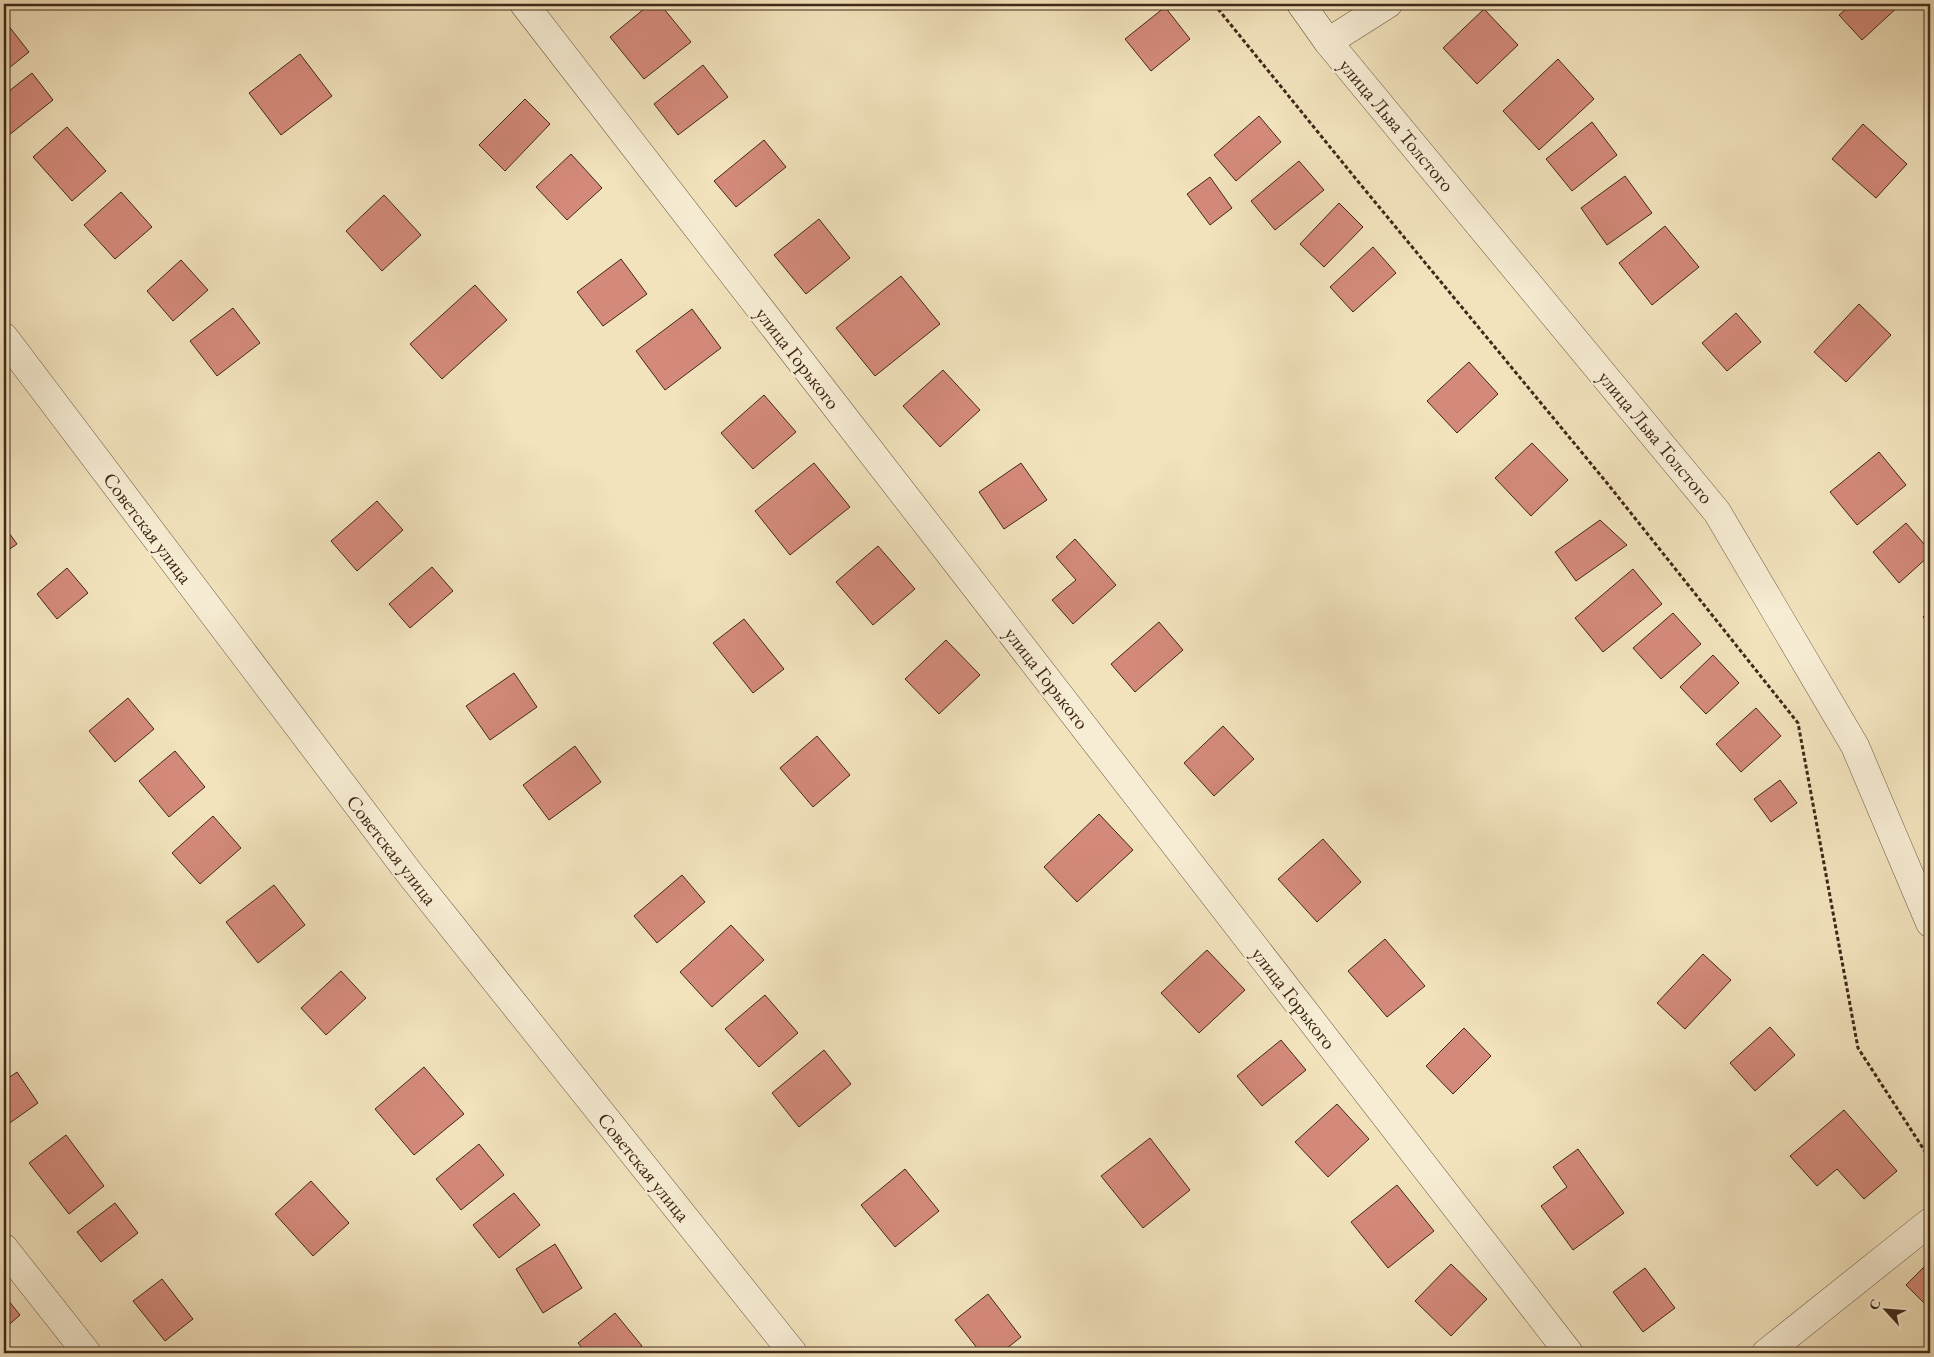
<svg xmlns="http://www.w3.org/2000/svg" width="1934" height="1357" font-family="'EB Garamond',serif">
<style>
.building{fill:#d48a7b;stroke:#402818}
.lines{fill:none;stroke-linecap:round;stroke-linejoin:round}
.minor-casing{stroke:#6c5741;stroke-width:29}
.path{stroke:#402818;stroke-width:3;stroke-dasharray:4 2.5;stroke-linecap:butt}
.minor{stroke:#f7edd4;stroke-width:28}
.labels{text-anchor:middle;stroke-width:4.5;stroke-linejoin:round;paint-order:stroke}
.street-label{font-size:20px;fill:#402818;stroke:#f7edd4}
</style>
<rect width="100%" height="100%" fill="#f2e3bd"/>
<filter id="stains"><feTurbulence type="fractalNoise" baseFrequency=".004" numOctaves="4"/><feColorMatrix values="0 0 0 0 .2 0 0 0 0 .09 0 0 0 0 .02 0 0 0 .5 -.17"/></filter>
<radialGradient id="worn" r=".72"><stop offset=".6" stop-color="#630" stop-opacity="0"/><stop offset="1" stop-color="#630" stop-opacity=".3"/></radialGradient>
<!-- building -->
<g class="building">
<path d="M650 4H660L691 42 644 79 610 37Z"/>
<path d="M1852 4H1901L1862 40 1839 15Z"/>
<path d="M1165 7 1190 39 1151 71 1125 39Z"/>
<path d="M1484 9 1518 45 1477 84 1443 48Z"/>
<path d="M4 20 29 52 4 72Z"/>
<path d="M300 54 332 96 281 135 249 93Z"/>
<path d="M1558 59 1594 99 1539 150 1503 111Z"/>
<path d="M703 65 728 97 678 135 654 104Z"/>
<path d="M32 73 53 100 9 135 4 128V95Z"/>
<path d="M525 99 550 124 505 171 479 145Z"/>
<path d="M1259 116 1281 142 1236 181 1214 155Z"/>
<path d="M1592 122 1617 155 1572 191 1546 159Z"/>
<path d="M1863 124 1907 164 1876 198 1832 159Z"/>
<path d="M67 127 106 171 72 201 33 157Z"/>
<path d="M764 140 786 167 736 207 714 181Z"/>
<path d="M571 154 602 188 567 220 536 187Z"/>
<path d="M1299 161 1324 190 1275 230 1251 201Z"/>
<path d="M1625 176 1652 213 1607 245 1581 208Z"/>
<path d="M1210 177 1232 208 1210 225 1187 194Z"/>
<path d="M121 192 152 227 115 259 84 225Z"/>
<path d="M384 195 421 235 382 271 346 231Z"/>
<path d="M1339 203 1363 227 1324 267 1300 244Z"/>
<path d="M819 219 850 258 806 294 774 255Z"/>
<path d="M1665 226 1699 267 1652 305 1619 263Z"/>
<path d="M1373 247 1396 273 1353 312 1330 287Z"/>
<path d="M621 259 647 294 603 326 577 292Z"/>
<path d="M181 260 208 290 173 321 147 291Z"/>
<path d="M901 276 940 324 875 376 836 328Z"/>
<path d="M475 285 507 320 442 379 410 344Z"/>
<path d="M1859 304 1891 335 1846 382 1814 352Z"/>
<path d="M233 308 260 343 217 376 190 341Z"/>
<path d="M692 309 721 348 665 390 636 351Z"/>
<path d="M1736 313 1761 342 1727 371 1702 343Z"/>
<path d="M1469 362 1498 394 1457 433 1427 401Z"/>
<path d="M943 370 980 410 940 447 903 406Z"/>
<path d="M764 395 796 432 753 469 721 433Z"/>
<path d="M1532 443 1568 480 1531 516 1495 478Z"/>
<path d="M1879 452 1906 485 1857 525 1830 492Z"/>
<path d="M814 463 850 507 790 555 755 511Z"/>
<path d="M1021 463 1047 500 1004 529 979 492Z"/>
<path d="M377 501 403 530 357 571 331 541Z"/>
<path d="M1600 520 1627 545 1576 581 1555 552Z"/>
<path d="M1906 523 1930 551V555L1899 583 1873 552Z"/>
<path d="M4 526 17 544 4 553Z"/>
<path d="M1075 539 1116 585 1073 624 1052 600 1076 580 1056 557Z"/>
<path d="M878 546 915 589 873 625 836 582Z"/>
<path d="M432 567 453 591 410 628 389 604Z"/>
<path d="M67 568 88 593 57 619 37 594Z"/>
<path d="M1633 569 1662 604 1603 652 1575 618Z"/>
<path d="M1930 610V625L1923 617Z"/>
<path d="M1673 613 1701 644 1661 679 1633 648Z"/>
<path d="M744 619 784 669 753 693 713 643Z"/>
<path d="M1159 622 1183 650 1135 692 1111 664Z"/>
<path d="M946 640 980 675 939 714 905 679Z"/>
<path d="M1713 655 1739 683 1706 714 1680 687Z"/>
<path d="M514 673 537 707 490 740 466 706Z"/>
<path d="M128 698 154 729 115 762 89 731Z"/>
<path d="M1756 708 1781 736 1741 772 1716 744Z"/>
<path d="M1223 726 1254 759 1214 796 1184 763Z"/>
<path d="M817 736 850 775 813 807 780 768Z"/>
<path d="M575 746 601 782 549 820 523 785Z"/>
<path d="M175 751 205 787 169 817 139 781Z"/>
<path d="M1780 780 1797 803 1771 822 1754 799Z"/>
<path d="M1099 814 1133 850 1077 902 1044 867Z"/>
<path d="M213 816 241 848 200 884 172 853Z"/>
<path d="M1323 839 1361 882 1317 922 1278 879Z"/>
<path d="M682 875 705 902 657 943 634 916Z"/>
<path d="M274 885 305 925 258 963 226 922Z"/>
<path d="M731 925 764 960 712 1007 680 972Z"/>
<path d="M1385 939 1425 986 1387 1017 1348 971Z"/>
<path d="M1207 950 1245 990 1199 1033 1161 993Z"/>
<path d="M1703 954 1731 980 1685 1029 1657 1003Z"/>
<path d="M341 971 366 998 326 1035 301 1008Z"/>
<path d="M765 995 798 1033 759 1067 725 1029Z"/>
<path d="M1770 1027 1795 1055 1755 1091 1730 1063Z"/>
<path d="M1464 1028 1491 1056 1453 1094 1426 1066Z"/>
<path d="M1281 1040 1306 1070 1262 1106 1237 1076Z"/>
<path d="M824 1050 851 1084 799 1127 772 1093Z"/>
<path d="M424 1067 464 1114 414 1155 375 1109Z"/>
<path d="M17 1072 38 1103 4 1127V1081Z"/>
<path d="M1337 1104 1369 1139 1328 1177 1295 1142Z"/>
<path d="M1844 1110 1897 1171 1864 1199 1837 1169 1817 1186 1790 1156Z"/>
<path d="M66 1135 104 1186 69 1214 29 1163Z"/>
<path d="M1150 1138 1190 1190 1143 1228 1101 1176Z"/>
<path d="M479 1144 504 1175 461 1210 436 1179Z"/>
<path d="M1578 1149 1624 1213 1573 1250 1541 1206 1567 1187 1553 1167Z"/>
<path d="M905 1169 939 1211 895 1247 861 1205Z"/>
<path d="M311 1181 349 1223 313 1256 275 1214Z"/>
<path d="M1397 1185 1434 1231 1388 1268 1351 1222Z"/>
<path d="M514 1193 540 1225 499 1258 473 1225Z"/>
<path d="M115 1203 138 1233 101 1262 77 1232Z"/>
<path d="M555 1244 582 1288 543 1313 516 1269Z"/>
<path d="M1930 1261V1309L1906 1285Z"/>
<path d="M1451 1264 1487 1299 1451 1336 1415 1301Z"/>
<path d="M1645 1268 1675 1308 1643 1332 1613 1292Z"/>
<path d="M162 1279 193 1319 165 1341 133 1301Z"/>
<path d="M988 1294 1021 1337 1001 1353H981L955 1320Z"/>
<path d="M4 1295 20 1315 4 1329Z"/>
<path d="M615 1313 642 1346 634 1353H586L578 1343Z"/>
</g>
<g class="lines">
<!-- minor casing -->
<g class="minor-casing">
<g id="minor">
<path d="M524 4 1569 1353"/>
<path d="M1301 4 1328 42 1717 512 1855 746 1930 923"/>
<path d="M1328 42 1388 4"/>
<path d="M4 337 410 874 793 1353"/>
<path d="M4 1248 87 1353"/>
<path d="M1766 1353 1930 1222"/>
</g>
</g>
<!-- path -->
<path class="path" d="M1214 4 1356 179 1607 483 1798 723 1858 1048 1930 1159"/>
<!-- minor -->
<use href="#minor" class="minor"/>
</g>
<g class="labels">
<!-- street labels -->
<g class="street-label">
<text transform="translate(1397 125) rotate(50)" y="7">улица Льва Толстого</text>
<text transform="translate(798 358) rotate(52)" y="7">улица Горького</text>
<text transform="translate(1656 437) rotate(50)" y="7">улица Льва Толстого</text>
<text transform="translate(148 528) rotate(53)" y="7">Советская улица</text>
<text transform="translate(1047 678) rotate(52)" y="7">улица Горького</text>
<text transform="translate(392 850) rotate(52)" y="7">Советская улица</text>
<text transform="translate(1294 998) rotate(52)" y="7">улица Горького</text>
<text transform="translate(644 1167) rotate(51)" y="7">Советская улица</text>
</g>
</g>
<!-- margin -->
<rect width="1934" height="1357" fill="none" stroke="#f2e3bd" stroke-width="20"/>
<rect x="5" y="5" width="1924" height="1347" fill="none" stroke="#402818" stroke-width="2.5"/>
<rect x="10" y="10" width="1914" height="1337" fill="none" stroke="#402818"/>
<!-- north arrow -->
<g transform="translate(1886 1310) rotate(296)" stroke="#f7edd4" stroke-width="4" paint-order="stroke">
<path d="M0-4L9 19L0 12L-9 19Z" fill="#402818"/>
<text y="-8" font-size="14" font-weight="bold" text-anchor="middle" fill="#402818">С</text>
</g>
<rect width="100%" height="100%" filter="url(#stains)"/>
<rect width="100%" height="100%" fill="url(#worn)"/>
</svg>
